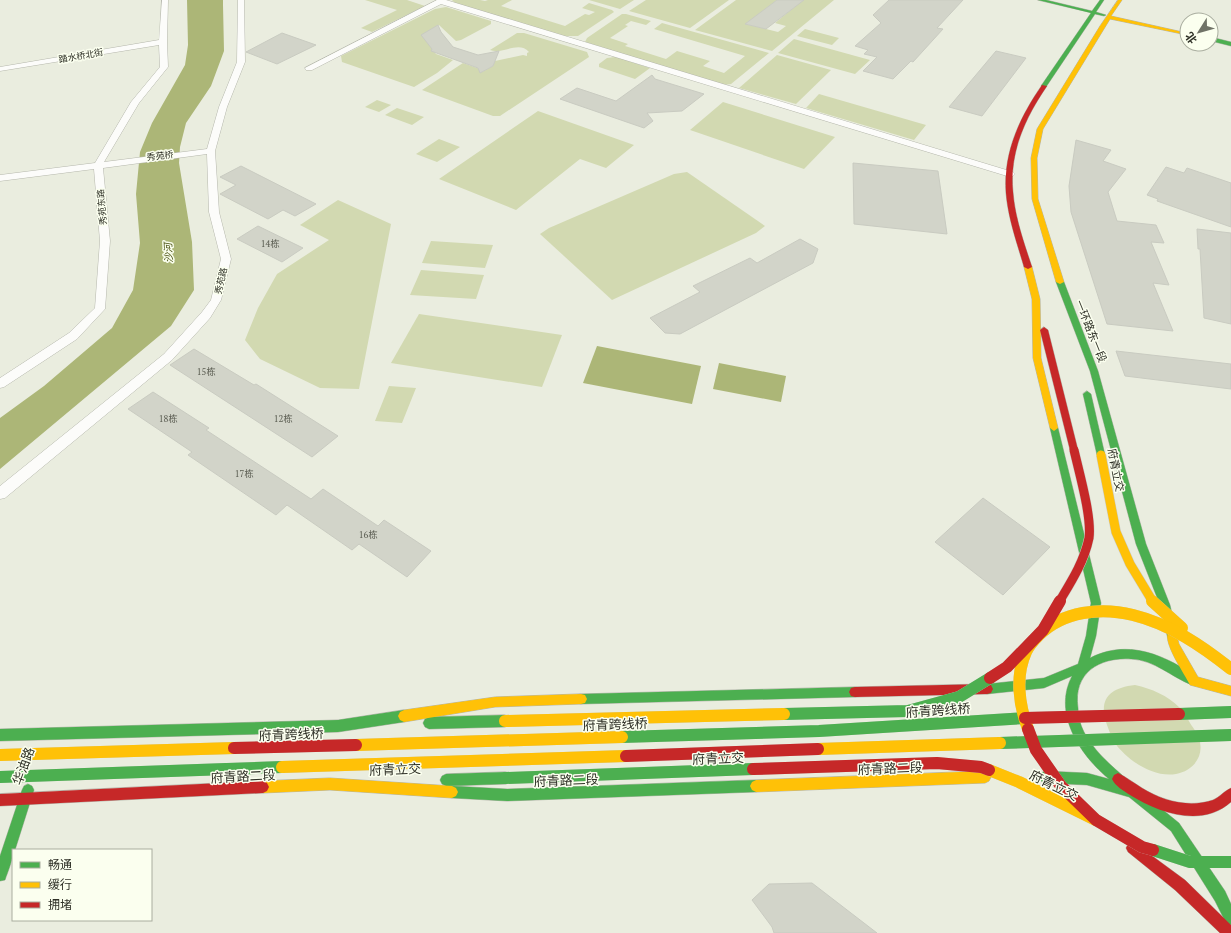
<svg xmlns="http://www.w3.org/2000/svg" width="1231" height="933" font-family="'PT Serif','Noto Sans SC',serif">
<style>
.green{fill:#d2d9b1}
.water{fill:#acb677}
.building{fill:#d2d4c9;stroke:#c9cbc1}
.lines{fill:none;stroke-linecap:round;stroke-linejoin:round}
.street-casing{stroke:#b5b7ac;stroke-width:1}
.fast-casing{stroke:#b5b7ac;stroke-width:1}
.slow-casing{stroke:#b5b7ac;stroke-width:1}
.jam-casing{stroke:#b5b7ac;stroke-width:1}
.street{fill:#fcfcfa;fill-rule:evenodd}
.fast{fill:#4caf50;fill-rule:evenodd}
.slow{fill:#ffc107;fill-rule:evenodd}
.jam{fill:#c62828;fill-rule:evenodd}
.fast-bridge-casing{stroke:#cacbc5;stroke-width:12;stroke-linecap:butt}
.slow-bridge-far1-casing{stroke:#cacbc5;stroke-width:10;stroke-linecap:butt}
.slow-bridge-casing{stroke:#cacbc5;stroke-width:12;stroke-linecap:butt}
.jam-bridge-far1-casing{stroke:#cacbc5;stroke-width:10;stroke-linecap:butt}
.jam-bridge-casing{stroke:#cacbc5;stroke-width:12;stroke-linecap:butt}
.fast-bridge{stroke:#4caf50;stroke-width:12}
.slow-bridge-far1{stroke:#ffc107;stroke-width:9}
.slow-bridge{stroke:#ffc107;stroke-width:12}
.jam-bridge-far1{stroke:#c62828;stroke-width:9}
.jam-bridge{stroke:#c62828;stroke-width:12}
.labels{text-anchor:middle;stroke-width:3;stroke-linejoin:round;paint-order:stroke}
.far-street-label{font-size:9px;fill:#2f3127;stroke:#fbffef}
.number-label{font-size:9px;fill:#5a5c51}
.far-water-label{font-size:10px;font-style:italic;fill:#424a08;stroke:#fbffef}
.street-label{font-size:11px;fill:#2f3127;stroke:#fbffef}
.near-street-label{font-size:13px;fill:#2f3127;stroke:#fbffef}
</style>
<rect width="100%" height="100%" fill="#eaeddf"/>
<!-- green -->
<g class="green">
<path d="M365 0H407L425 6 372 32 361 28 397 10Z"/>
<path d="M452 0H480L485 1 488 0H512L501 6 565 26 585 14 589 15 595 12 582 8 589 3 612 10 614 12 578 36H563L455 3Z"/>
<path d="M589 0H634L620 9Z"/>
<path d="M646 0H729L690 28 629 11Z"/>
<path d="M736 0H777L746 24 778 32 786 26 775 23 803 0H834L772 51 695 30Z"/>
<path d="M446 7 491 21V24L461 40 456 41 439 25 422 35 436 54 453 60 437 73 414 87 342 62 341 56 435 9Z"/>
<path d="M622 14H626L651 21 646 25 631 21 625 25 628 26 610 38 628 44 625 46 666 59 677 51 710 61 703 66 724 73 745 56 654 29 662 23 769 53 731 84 723 85 585 42 587 38Z"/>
<path d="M805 29 839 38 832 45 797 36Z"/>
<path d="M517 33H524L587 52 589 57 500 116H493L422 90 463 63 480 69 482 72 493 66 495 61 523 55 527 56V53L529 52C519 40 502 55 490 50Z"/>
<path d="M794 39 870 60 855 74 778 53Z"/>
<path d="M777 55 831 70 796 104 739 88Z"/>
<path d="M615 57 619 58 650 68 635 79 599 67V64L607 58Z"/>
<path d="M819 94 926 125 914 140 806 108Z"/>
<path d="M377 100 391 105 379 112 365 107Z"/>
<path d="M723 102 835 137 804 169 690 130Z"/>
<path d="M397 108 424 117 412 125 385 115Z"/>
<path d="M538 111 634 145 606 168 580 159 516 210 439 179Z"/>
<path d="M439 139 460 147 437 162 416 154Z"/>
<path d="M687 172 765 226 756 233 612 300 540 234 549 228 674 174Z"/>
<path d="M338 200 391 224 359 389 320 388 260 359 245 340 258 308 277 274 329 240 300 225Z"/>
<path d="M431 241 493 245 485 268 422 263Z"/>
<path d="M421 270 484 275 476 299 410 295Z"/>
<path d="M419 314 562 335 542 387 391 363Z"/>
<path d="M389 386 416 388 402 423 375 421Z"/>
<path d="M1135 685C1152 689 1167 695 1180 708 1184 712 1187 718 1190 723 1193 728 1198 733 1199 739 1205 756 1193 771 1176 774 1153 778 1127 760 1114 742 1111 737 1109 730 1107 725 1098 699 1109 688 1135 685Z"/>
</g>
<!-- water -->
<g class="water">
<path d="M187 0H223V5L224 51 211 86 186 123 180 147 179 163 192 242 194 290 171 326 0 469V418L44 386 112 328 133 290 140 243 136 194 140 152 152 123 185 65 188 45Z"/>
<path d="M597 346 701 366 692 404 583 383Z"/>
<path d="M719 363 786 376 781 402 713 389Z"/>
</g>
<!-- building -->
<g class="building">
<path d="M777 0H804L766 29 745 24Z"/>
<path d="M889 0H963L937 28 943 29 913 62 911 61 893 79 863 71 877 57 864 54 868 50 855 46 881 23 873 15Z"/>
<path d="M438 25 441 32 453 47 478 55 499 51 493 66 480 73 478 68 431 51 432 49 421 35Z"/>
<path d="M282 33 316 45 277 64 246 52Z"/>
<path d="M996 51 1026 58 982 116 949 107Z"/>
<path d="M652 75 655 79 704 94 682 111 647 113 653 121 644 128 560 99 577 88 616 101Z"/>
<path d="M1076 140 1111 150 1103 161 1126 169 1108 192 1117 221 1156 225 1164 243 1151 242 1169 285 1153 283 1173 331 1107 324 1071 212 1069 186Z"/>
<path d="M853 163 938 171 947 234 854 224Z"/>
<path d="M241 166 316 204 295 216 283 210 268 219 220 194 236 185 220 177Z"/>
<path d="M1166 167 1184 173 1187 168 1231 183V227L1157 201 1158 199 1147 195Z"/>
<path d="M258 226 303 248 282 262 237 239Z"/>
<path d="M1197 229 1231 233V324L1204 318 1200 249H1198Z"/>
<path d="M800 239 818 249 813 263 680 334 665 333 650 318 700 292 693 286 750 258 757 263Z"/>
<path d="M194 349 254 385 256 384 338 436 312 457 170 365Z"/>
<path d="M1116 351 1231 364V389L1125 376Z"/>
<path d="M153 392 209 428 206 430 311 499 323 489 378 526 384 520 431 551 407 577 359 544 352 550 287 505 276 515 188 455 192 452 128 409Z"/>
<path d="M983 498 1050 547 1003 595 935 542Z"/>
<path d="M812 883 877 933H774L772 927 752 900 769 884Z"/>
</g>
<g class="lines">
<!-- street casing -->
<g class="street-casing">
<g id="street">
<path d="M162 0H168L167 42 168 67 139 103 104 162 207 149 219 107 237 62 238 0H244L245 62 227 107 215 151 219 212 231 259 221 300 210 318 172 360 5 498 0 499V486L164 354 202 312 211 300 221 259 209 212 207 154 103 168 110 241 105 309 77 339 4 387 0 388V378L69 333 95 308 100 241 94 169 0 181V175L95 163 131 102 160 67 159 45 0 71V67L159 40Z"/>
<path d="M437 0H446L1013 172 1015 174 1013 176H1007L441 4 312 70H306L305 68Z"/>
</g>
</g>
<!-- fast casing -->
<g class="fast-casing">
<g id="fast">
<path d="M1038 0H1046L1092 11 1100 0H1104L1096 12 1106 15 1104 16 1095 14 1046 87 1044 88 1041 86 1091 13Z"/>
<path d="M1211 37 1231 42V46L1211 41Z"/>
<path d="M1057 280H1060L1064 282 1098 371 1146 544 1170 605 1177 635 1176 638 1172 640 1168 638 1167 635 1160 605 1136 544 1090 371 1056 282Z"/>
<path d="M1087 391 1091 394 1105 455 1104 457H1098L1097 455 1083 394Z"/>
<path d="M1054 425 1058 428 1101 603 1096 636 1090 658C1121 642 1152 650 1181 667 1187 670 1195 674 1197 680L1196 684 1192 685C1171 677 1155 660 1131 659 1099 657 1073 673 1078 708 1078 716 1080 724 1084 732 1093 749 1107 762 1122 775L1124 779 1122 783 1136 788 1179 823 1225 891 1231 904V925L1226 923 1215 901 1171 831 1129 797 1087 785 1045 783 1041 781 1039 777 1041 773 1045 771 1087 773 1109 779C1081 756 1052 714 1072 676L1044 688 987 694 983 693 981 689 983 685 987 684 1044 678 1078 664 1086 636 1091 603 1050 428Z"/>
<path d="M855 687 859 688 861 692 859 696 855 697 581 704 577 703 575 699 577 695 581 694Z"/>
<path d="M404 710 408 712 410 716 408 720 404 722 338 732 0 741V729L338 720Z"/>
<path d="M505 715 509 717 511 721 509 725 505 727 429 729 425 727 423 723 425 719 429 717Z"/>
<path d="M506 772 510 774 512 778 510 782 506 784 446 786 442 784 440 780 442 776 446 774Z"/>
<path d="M756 780 760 782 762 786 760 790 756 792 507 801 452 798 448 796 446 792 448 788 452 786 507 789Z"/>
<path d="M28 784 32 786 34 790 15 850H13C13 860 8 871 5 880L0 881V856L22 790 24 786Z"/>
</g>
</g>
<!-- slow casing -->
<g class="slow-casing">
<g id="slow">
<path d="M1118 0H1122L1111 16 1187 33V35L1110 19 1043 129 1037 158 1038 199 1064 282 1060 284 1056 282 1032 199 1031 158 1037 129 1100 26Z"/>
<path d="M1025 265H1031L1032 267 1040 299 1041 358 1058 428 1054 431 1050 428 1033 358 1032 299 1024 267Z"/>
<path d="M1172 630 1176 632 1179 644 1198 677 1231 686V696L1190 685C1184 673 1163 643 1168 632Z"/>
<path d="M581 694 585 695 587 699 585 703 581 704 495 707 404 722 400 720 398 716 400 712 404 710 495 697Z"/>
<path d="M985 771 989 773 991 777 989 781 985 783 756 792 752 790 750 786 752 782 756 780Z"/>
<path d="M330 778 452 786 456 788 458 792 456 796 452 798 330 790 263 793 259 791 257 787 259 783 263 781Z"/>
</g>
</g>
<!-- jam casing -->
<g class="jam-casing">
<g id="jam">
<path d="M1042 85 1047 86C1025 118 1009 153 1013 192 1015 218 1024 243 1032 267L1028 269 1024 267C1017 243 1008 218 1006 193 1003 152 1020 117 1042 85Z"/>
<path d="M1044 327 1048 330 1078 450 1074 453 1070 450 1040 330Z"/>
<path d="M987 684 991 685 993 689 991 693 987 694 855 697 851 696 849 692 851 688 855 687Z"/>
<path d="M1118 773C1126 777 1134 783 1142 788 1163 801 1189 808 1213 800 1220 797 1224 791 1231 788V802C1202 828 1159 813 1130 795 1124 791 1115 786 1112 779L1114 775Z"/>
<path d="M263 781 267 783 269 787 267 791 263 793 0 806V794Z"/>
<path d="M1132 842 1136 844 1185 880 1231 925V933H1220L1175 890 1128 852 1126 848 1128 844Z"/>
</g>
</g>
<!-- street -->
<use href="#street" class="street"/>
<!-- fast -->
<use href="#fast" class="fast"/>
<!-- slow -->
<use href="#slow" class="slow"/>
<!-- jam -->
<use href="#jam" class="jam"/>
<!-- fast-bridge casing -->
<g class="fast-bridge-casing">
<g id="fast-bridge">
<path d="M784 714 908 711 959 697 990 678"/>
<path d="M1179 714 1231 712"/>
<path d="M622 737 819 731 1025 718"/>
<path d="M1000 743 1231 735"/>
<path d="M0 777 282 767"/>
<path d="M506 778 753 769"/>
<path d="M1153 850 1190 862H1231"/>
</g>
</g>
<!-- slow-bridge-far1 casing -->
<g class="slow-bridge-far1-casing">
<path id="slow-bridge-far1" d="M1101 455 1116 532 1130 564 1153 602"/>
</g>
<!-- slow-bridge casing -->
<g class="slow-bridge-casing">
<g id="slow-bridge">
<path d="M1152 601 1182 628"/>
<path d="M505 721 784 714"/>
<path d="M1028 729C1019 705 1015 676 1026 652 1029 645 1034 640 1039 635 1063 611 1101 607 1133 615 1170 624 1202 646 1231 669"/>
<path d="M356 745 622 737"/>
<path d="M818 749 1000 743"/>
<path d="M0 755 234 748"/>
<path d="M282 767 626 756"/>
<path d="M989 770 1019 782 1096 820"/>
</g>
</g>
<!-- jam-bridge-far1 casing -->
<g class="jam-bridge-far1-casing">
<path id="jam-bridge-far1" d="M1059 602C1071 582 1084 562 1089 538 1092 517 1079 472 1074 450"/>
</g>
<!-- jam-bridge casing -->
<g class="jam-bridge-casing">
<g id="jam-bridge">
<path d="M990 678 1007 667 1043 630 1060 601"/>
<path d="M1025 718 1179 714"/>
<path d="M1028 729 1036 750 1061 786 1096 820 1142 847 1153 850"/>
<path d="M234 748 356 745"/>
<path d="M626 756 818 749"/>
<path d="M753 769 937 763 981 767 989 770"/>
</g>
</g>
<!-- fast-bridge -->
<use href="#fast-bridge" class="fast-bridge"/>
<!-- slow-bridge-far1 -->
<use href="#slow-bridge-far1" class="slow-bridge-far1"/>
<!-- slow-bridge -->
<use href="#slow-bridge" class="slow-bridge"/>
<!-- jam-bridge-far1 -->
<use href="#jam-bridge-far1" class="jam-bridge-far1"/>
<!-- jam-bridge -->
<use href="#jam-bridge" class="jam-bridge"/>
</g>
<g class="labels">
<!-- far-street labels -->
<g class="far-street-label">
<text transform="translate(81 56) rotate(-10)" y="3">踏水桥北街</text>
<text transform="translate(160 156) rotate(-7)" y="3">秀苑桥</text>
<text transform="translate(102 207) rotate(-95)" y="3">秀苑东路</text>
<text transform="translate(221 281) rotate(-77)" y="3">秀苑路</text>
</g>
<!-- number labels -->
<g class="number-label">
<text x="270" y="247">14栋</text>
<text x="206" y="375">15栋</text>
<text x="168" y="422">18栋</text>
<text x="283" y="422">12栋</text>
<text x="244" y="477">17栋</text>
<text x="368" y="538">16栋</text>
</g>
<!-- far-water labels -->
<g class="far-water-label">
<text transform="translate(168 253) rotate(-93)" y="4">沙河</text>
</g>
<!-- street labels -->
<g class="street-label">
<text transform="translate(1091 331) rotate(68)" y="4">一环路东一段</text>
<text transform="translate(1116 470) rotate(79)" y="4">府青立交</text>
</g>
<!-- near-street labels -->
<g class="near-street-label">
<text transform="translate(938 710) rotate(-4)" y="5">府青跨线桥</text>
<text transform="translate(615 724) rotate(-2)" y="5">府青跨线桥</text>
<text transform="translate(291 734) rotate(-2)" y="5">府青跨线桥</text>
<text transform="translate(718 758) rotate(-2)" y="5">府青立交</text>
<text transform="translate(23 766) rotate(-70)" y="5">华油路</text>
<text transform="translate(890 768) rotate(-2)" y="5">府青路二段</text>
<text transform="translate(395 769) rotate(-2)" y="5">府青立交</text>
<text transform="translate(243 776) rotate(-3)" y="5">府青路二段</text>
<text transform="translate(566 780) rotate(-2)" y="5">府青路二段</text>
<text transform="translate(1054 785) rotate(26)" y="5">府青立交</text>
</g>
</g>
<!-- legend -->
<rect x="12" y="849" width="140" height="72" fill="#fbffef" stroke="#a9ad9f"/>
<rect x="20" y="862" width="20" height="6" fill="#4caf50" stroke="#a9ad9f"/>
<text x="48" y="869" font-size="12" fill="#2f3127">畅通</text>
<rect x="20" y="882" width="20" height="6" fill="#ffc107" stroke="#a9ad9f"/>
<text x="48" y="889" font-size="12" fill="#2f3127">缓行</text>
<rect x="20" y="902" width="20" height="6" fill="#c62828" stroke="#a9ad9f"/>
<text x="48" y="909" font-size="12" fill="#2f3127">拥堵</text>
<!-- north arrow -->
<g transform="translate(1199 32) rotate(233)"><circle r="19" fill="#fbffef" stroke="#a9ad9f"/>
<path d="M0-3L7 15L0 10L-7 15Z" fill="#707367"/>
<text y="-6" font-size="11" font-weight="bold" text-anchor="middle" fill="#2f3127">北</text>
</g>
</svg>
